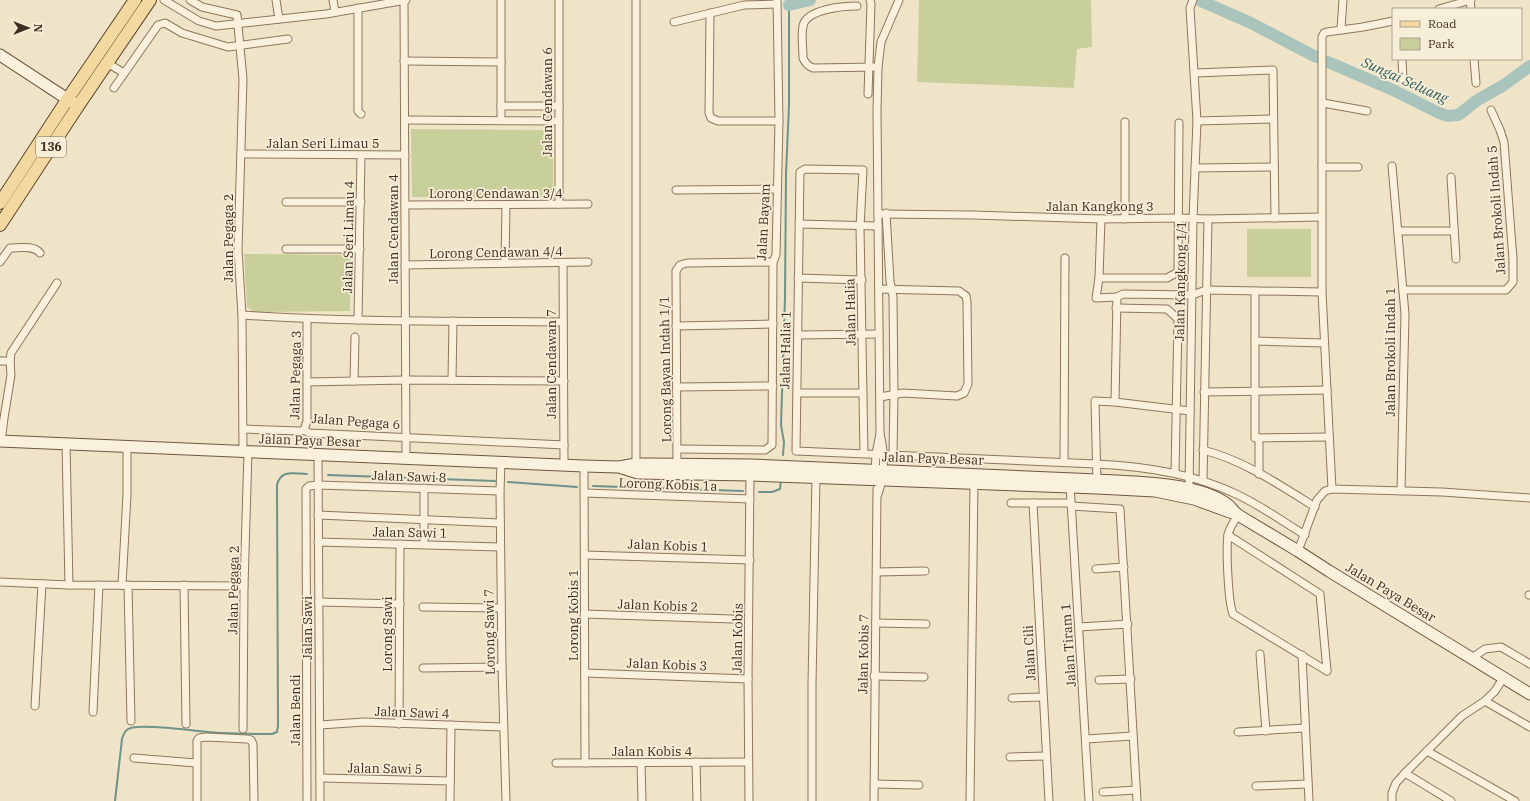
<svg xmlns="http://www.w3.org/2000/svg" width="1530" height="801" font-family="'IBM Plex Serif',serif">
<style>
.green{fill:#c9cf9b}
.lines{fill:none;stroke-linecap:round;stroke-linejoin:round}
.stream{stroke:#6f938a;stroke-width:2}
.river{stroke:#a9c4bc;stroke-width:12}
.street-casing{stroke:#8d765c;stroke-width:9}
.secondary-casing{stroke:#6f573f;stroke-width:13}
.primary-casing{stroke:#5b4430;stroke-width:14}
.street{stroke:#faf1dc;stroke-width:7}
.secondary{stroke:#faf1dc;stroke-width:11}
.primary{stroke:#f3d9a0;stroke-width:12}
.labels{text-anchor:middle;stroke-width:3.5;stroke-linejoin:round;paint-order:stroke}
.shield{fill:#f7eed8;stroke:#756857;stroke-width:1}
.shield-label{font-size:12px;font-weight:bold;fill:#3d2e20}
.street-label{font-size:13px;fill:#3d2e20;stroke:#f7eed8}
.water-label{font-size:14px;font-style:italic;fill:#2f5d5a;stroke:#f7eed8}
</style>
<rect width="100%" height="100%" fill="#f0e4c8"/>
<!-- green -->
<g class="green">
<path d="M919 0H1091L1092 47 1077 49 1074 88 917 82Z"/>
<path d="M411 129 553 130V195L548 198 412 197Z"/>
<rect x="1247" y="229" width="64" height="48"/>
<path d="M244 254 351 255 350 311 253 312 247 307Z"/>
</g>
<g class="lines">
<!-- stream -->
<g class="stream">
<path d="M783 455 784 442 781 425 785 297 786 174 789 105V5"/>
<path d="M328 475 495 481"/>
<path d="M508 482 577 487"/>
<path d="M593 486 743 491"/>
<path d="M759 492H772L780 489 781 480"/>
<path d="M115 801 122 739C123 735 125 731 128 729 139 722 207 733 223 733 239 734 256 734 272 734L277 732 278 726 277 485C281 469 293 474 307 474"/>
</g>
<!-- river -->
<g class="river">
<path d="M1201 1 1251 23 1316 57"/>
<path d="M789 5 810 0"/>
<path d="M1328 62 1393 90 1437 112 1447 116 1458 115 1461 113 1476 101 1504 85 1530 66"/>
</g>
<!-- street casing -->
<g class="street-casing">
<g id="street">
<path d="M164 0 199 21 216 26 326 14 406 0"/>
<path d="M190 0 202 7 237 15 243 79 238 250 242 315 243 451"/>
<path d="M276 0 279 19"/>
<path d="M333 0 335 12"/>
<path d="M404 0 406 459"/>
<path d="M559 0V204"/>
<path d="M1470 0 1471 9"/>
<path d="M857 6C844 6 806 9 803 26 801 35 803 48 803 58 805 63 808 66 813 68L878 67"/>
<path d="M358 8V111L361 114"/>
<path d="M1439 9 1471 0"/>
<path d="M710 13 709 113 711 118 718 121H779"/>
<path d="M674 22 744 5 777 4"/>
<path d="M1341 29 1343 0"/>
<path d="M1402 59 1403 80"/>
<path d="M1474 59 1476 83"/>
<path d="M404 61 501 62"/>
<path d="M107 63 124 73"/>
<path d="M1195 73 1273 70 1275 218"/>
<path d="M114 88 158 25 165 23 182 33 228 47 288 39"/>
<path d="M868 94 871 4 870 0"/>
<path d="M1323 103 1367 111"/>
<path d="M501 106H559"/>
<path d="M405 120 559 121"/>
<path d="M501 120V0"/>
<path d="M1197 121 1273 119"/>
<path d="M1125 122V219"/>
<path d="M241 154 405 155"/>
<path d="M1392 166 1405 314 1401 491"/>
<path d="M1322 167H1358"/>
<path d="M1195 168 1274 167"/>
<path d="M1451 177 1456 259"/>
<path d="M676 190 777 189"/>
<path d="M286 202H361"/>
<path d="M405 205 588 204"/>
<path d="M886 213 890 281 893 297 894 395 893 454"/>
<path d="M878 214 974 215 1101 219 1179 218 1208 219 1321 217"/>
<path d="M1101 219 1099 278 1096 298 1117 297 1123 294 1192 295 1206 290 1322 292"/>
<path d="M799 224 878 226"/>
<path d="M1398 231H1454"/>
<path d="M286 249H360"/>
<path d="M0 262 10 248C19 248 34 245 40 253"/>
<path d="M505 263 506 205"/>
<path d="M563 263 564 465"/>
<path d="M405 265 588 262"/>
<path d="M798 278 862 280"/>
<path d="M1099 278H1167L1178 272 1179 123"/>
<path d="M879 289 959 291 966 296 967 302 968 384 964 393 957 396 903 393 880 397"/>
<path d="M1403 290H1506L1513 282V259L1504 142 1500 130 1491 110"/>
<path d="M1255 291V438L1329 437"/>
<path d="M1116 308 1167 309 1178 319 1175 473"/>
<path d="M242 315C349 322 456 321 563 322"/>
<path d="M358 320 361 155"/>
<path d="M676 326 773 324"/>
<path d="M798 335 879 334"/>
<path d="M1255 341 1324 343"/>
<path d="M0 361H10"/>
<path d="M452 380 453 321"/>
<path d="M354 381 355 337"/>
<path d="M307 382 405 380 564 381"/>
<path d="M677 387 773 386"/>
<path d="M1204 392 1327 390"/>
<path d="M797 393H863"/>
<path d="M1115 402 1117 297"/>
<path d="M243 429 301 431 304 430"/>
<path d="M304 430 309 433 564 445"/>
<path d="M304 430 307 421V319"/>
<path d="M1259 438V474"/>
<path d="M1 442 4 418 11 375 10 361 11 353 57 283"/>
<path d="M66 444 69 585"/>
<path d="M678 449 765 450 772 445 773 262 776 255 779 121 777 0"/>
<path d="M1203 450C1243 460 1280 485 1315 507"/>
<path d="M318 454 320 801"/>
<path d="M864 454 860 227 863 170 805 169 800 172 796 451 1096 464C1144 466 1192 473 1236 494 1260 505 1282 521 1305 535"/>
<path d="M1064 462 1065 258"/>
<path d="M501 463 500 491 502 667 506 801"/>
<path d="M636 464V0"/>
<path d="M584 466 585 763"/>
<path d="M677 468 676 271 680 265 687 263 773 262"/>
<path d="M875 473 876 454 880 434"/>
<path d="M1203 481 1208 219"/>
<path d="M1097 483 1095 401 1115 402 1190 411"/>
<path d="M1070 484 1089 801"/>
<path d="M424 488V544"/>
<path d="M1189 489 1193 219 1197 121 1190 8 1193 0"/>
<path d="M1332 489 1322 292V37L1324 33 1327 32 1363 27 1393 21"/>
<path d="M585 493 750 499"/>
<path d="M878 494C885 474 885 454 880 434L877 111 878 67 881 42 899 0"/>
<path d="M1011 503H1071"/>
<path d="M1033 503 1049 801"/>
<path d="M1071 506 1120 509 1137 801"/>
<path d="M318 515 500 523"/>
<path d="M1238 515C1234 522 1229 528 1228 535 1226 549 1228 601 1233 614L1327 671"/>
<path d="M1228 535 1320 594 1327 671"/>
<path d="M318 542 500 547"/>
<path d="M1298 551 1317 500 1325 491 1332 489 1442 492 1530 498"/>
<path d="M585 555 750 560"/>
<path d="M1096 569 1124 567"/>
<path d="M877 572 925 571"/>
<path d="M0 582 69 585 244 586"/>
<path d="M122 585 127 495V447"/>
<path d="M128 585 131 721"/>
<path d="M184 585 186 724"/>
<path d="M1529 595H1530"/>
<path d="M319 602 400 604"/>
<path d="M423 607 501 608"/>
<path d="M584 614 732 619"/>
<path d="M876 623 926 624"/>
<path d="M1079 627 1128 624"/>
<path d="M1260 654 1266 731"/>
<path d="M1302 655 1309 801"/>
<path d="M1472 658 1485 649 1501 647 1530 664"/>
<path d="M423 668 502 667"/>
<path d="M585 673 748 679"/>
<path d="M874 676 924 677"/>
<path d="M1099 680 1131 679"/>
<path d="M1012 698 1043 697"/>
<path d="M1485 701 1530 727"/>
<path d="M35 706 42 584"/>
<path d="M93 712 99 585"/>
<path d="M399 724 400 544"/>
<path d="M320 725 364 722 503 727"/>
<path d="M243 729 244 586 248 452"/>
<path d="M1238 732 1305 728"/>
<path d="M1086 739 1133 736"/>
<path d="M1427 751 1515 801"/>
<path d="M1010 757 1046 756"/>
<path d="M134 758 196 763"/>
<path d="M696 762 697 801"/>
<path d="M556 763 748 762"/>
<path d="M641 763 642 801"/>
<path d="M1405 773 1451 801"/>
<path d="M320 778 450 781"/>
<path d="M874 784 919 785"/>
<path d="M1256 786 1308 784"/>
<path d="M1103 792 1136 790"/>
<path d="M197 801V741L199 738 206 737 247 739 251 740 253 744 254 801"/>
<path d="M307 801 306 489 309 486 318 485 500 491"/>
<path d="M450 801 451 725"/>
<path d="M749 801 748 679 750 475"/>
<path d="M812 801V684L816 477"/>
<path d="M874 801 877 489"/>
<path d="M970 801 974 483"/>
<path d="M1392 801V793L1396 783 1405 773 1462 716 1485 701 1495 691 1504 677"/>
</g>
</g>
<!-- secondary casing -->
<g class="secondary-casing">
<g id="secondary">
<path d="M0 55 75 104"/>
<path d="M0 441 584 466 619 467 636 464H651L751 465 1097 480C1133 482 1197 482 1227 504 1231 507 1234 512 1238 515"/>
<path d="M622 468 638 473 750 475 1097 488 1155 491 1194 499 1238 515 1298 551 1329 571 1530 694"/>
</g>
</g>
<!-- primary casing -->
<g class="primary-casing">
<g id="primary">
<path d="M0 203 67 100 135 0"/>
<path d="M0 225 78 106 150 0"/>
</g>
</g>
<!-- street -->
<use href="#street" class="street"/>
<!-- secondary -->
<use href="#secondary" class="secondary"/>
<!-- primary -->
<use href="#primary" class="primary"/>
</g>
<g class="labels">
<!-- shield labels -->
<rect class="shield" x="36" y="137" width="30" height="20" rx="3"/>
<g class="shield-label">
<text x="51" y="151">136</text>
</g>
<!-- street labels -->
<g class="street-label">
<text transform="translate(547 102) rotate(-90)" y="5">Jalan Cendawan 6</text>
<text x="323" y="148">Jalan Seri Limau 5</text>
<text x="496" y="198">Lorong Cendawan 3/4</text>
<text x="1100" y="211">Jalan Kangkong 3</text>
<text transform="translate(1496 210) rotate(-94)" y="5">Jalan Brokoli Indah 5</text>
<text transform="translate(763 222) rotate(-87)" y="5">Jalan Bayam</text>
<text transform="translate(393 229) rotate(-90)" y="5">Jalan Cendawan 4</text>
<text transform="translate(348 237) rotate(-89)" y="5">Jalan Seri Limau 4</text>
<text transform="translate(228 238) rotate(-90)" y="5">Jalan Pegaga 2</text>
<text transform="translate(496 252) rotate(-1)" y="5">Lorong Cendawan 4/4</text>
<text transform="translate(1180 281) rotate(-89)" y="5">Jalan Kangkong 1/1</text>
<text transform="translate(850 312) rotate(-91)" y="5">Jalan Halia</text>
<text transform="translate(785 350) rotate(-89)" y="5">Jalan Halia 1</text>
<text transform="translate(1390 352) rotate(-90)" y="5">Jalan Brokoli Indah 1</text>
<text transform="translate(551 364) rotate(-90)" y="5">Jalan Cendawan 7</text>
<text transform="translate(665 369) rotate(-91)" y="5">Lorong Bayan Indah 1/1</text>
<text transform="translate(295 375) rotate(-89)" y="5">Jalan Pegaga 3</text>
<text transform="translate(356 421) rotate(4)" y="5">Jalan Pegaga 6</text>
<text transform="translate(310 440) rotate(2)" y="5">Jalan Paya Besar</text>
<text transform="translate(933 458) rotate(2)" y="5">Jalan Paya Besar</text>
<text transform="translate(409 476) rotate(2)" y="5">Jalan Sawi 8</text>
<text transform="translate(668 484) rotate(2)" y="5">Lorong Kobis 1a</text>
<text transform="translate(410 532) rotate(1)" y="5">Jalan Sawi 1</text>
<text transform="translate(668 545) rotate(2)" y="5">Jalan Kobis 1</text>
<text transform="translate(233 590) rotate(-89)" y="5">Jalan Pegaga 2</text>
<text transform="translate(1391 592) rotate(31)" y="5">Jalan Paya Besar</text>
<text transform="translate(658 605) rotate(2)" y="5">Jalan Kobis 2</text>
<text transform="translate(573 615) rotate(-90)" y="5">Lorong Kobis 1</text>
<text transform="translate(307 628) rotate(-90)" y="5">Jalan Sawi</text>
<text transform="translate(489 632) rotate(-91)" y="5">Lorong Sawi 7</text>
<text transform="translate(387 634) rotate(-90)" y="5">Lorong Sawi</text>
<text transform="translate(737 638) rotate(-89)" y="5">Jalan Kobis</text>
<text transform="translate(1068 645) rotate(-94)" y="5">Jalan Tiram 1</text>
<text transform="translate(1029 653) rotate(-93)" y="5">Jalan Cili</text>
<text transform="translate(863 654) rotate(-89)" y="5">Jalan Kobis 7</text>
<text transform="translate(667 664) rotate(2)" y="5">Jalan Kobis 3</text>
<text transform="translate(295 710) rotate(-90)" y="5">Jalan Bendi</text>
<text transform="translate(412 712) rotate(2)" y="5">Jalan Sawi 4</text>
<text x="652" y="756">Jalan Kobis 4</text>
<text transform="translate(385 768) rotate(1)" y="5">Jalan Sawi 5</text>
</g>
<!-- water labels -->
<g class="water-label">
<text transform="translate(1405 80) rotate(24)" y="5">Sungai Seluang</text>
</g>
</g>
<!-- legend -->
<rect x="1392" y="8" width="130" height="52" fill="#f7eed8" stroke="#ada18e"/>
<rect x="1400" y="21" width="20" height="6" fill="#f3d9a0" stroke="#ada18e"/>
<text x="1428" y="28" font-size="12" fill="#3d2e20">Road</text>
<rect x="1400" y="38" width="20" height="12" fill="#c9cf9b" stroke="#ada18e"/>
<text x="1428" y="48" font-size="12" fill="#3d2e20">Park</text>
<!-- north arrow -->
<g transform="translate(28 28) rotate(90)" stroke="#f7eed8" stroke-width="3" paint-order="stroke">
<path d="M0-3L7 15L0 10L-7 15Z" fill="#3d2e20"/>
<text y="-6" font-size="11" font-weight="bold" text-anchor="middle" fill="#3d2e20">N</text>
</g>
</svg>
